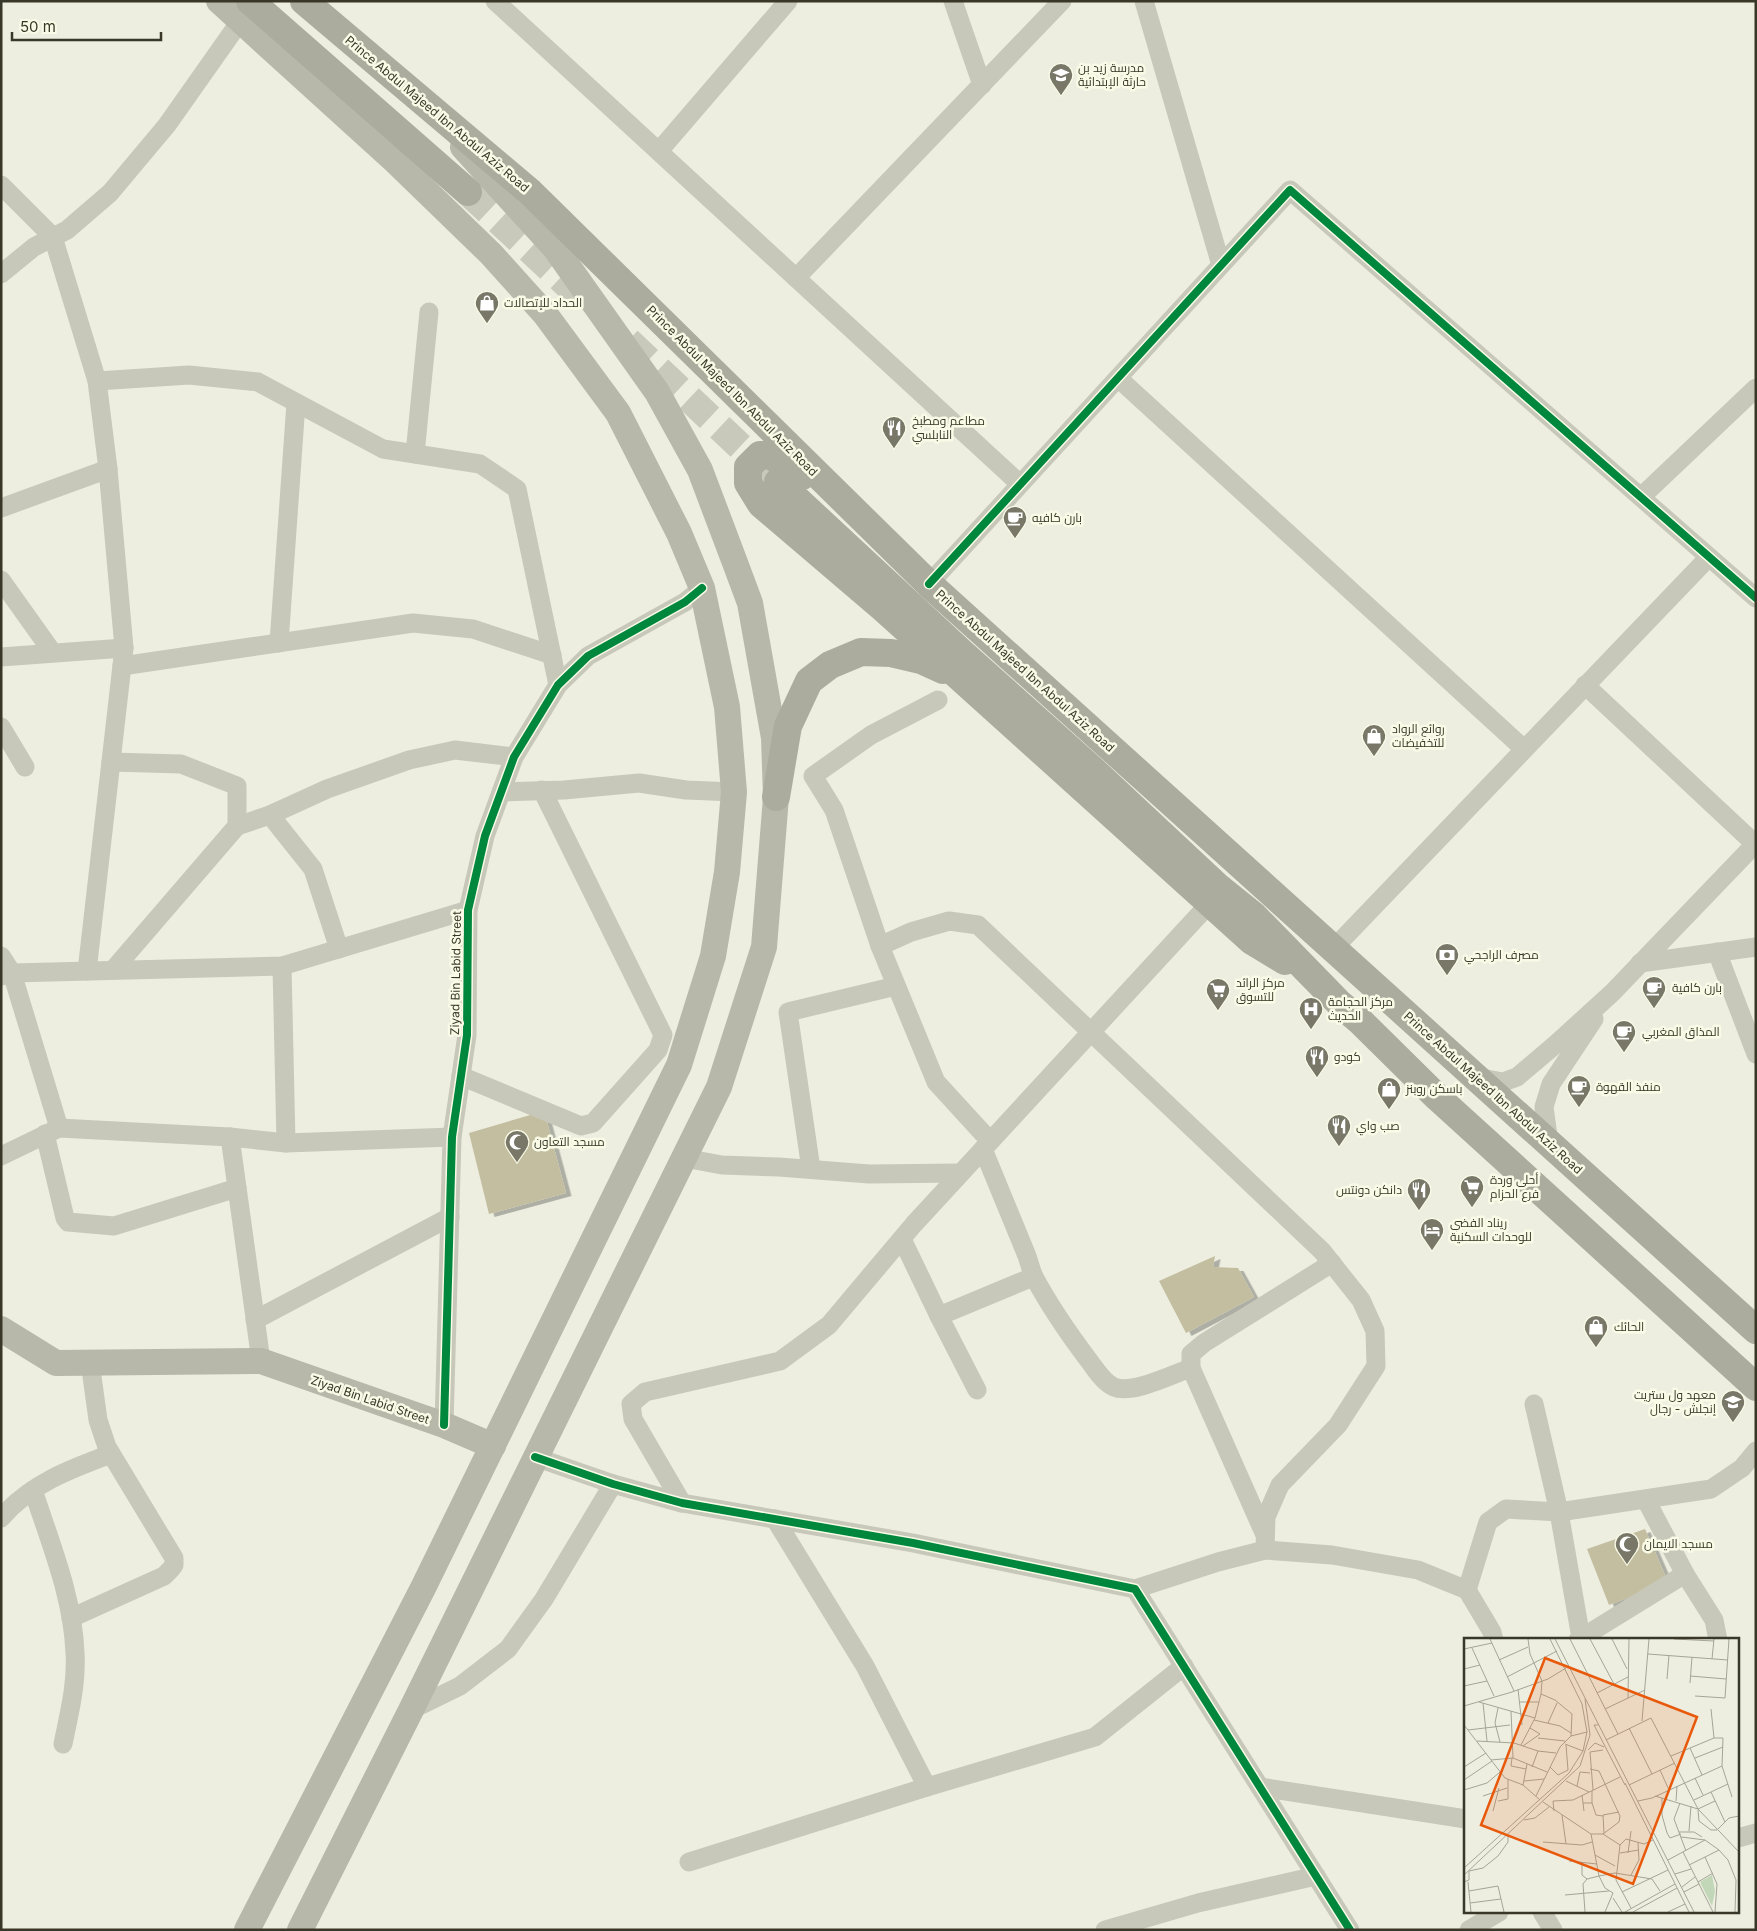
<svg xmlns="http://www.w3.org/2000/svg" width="1757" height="1931" font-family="Inter,Cairo,sans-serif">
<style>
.building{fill:#c3bea0;filter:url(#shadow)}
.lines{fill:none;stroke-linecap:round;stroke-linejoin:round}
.primary-tunnel{stroke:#c9c9bb;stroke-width:28;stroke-dasharray:28 14;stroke-linecap:butt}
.minor{stroke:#c7c8b9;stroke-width:19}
.secondary{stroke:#b7b8aa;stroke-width:26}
.primary{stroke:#acac9e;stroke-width:28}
.cycleway-casing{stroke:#f9fbe7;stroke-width:11}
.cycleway{stroke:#00873e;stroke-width:8}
.labels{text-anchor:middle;stroke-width:5;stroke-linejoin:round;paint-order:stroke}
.poi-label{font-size:12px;fill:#393727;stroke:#f9fbe7;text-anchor:start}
.street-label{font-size:12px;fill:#393727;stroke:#f9fbe7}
.inset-road{fill:none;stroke:#a5a596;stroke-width:1}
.view{fill:#e8590c;fill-opacity:0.15;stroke:#e8590c;stroke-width:2.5}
.inset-edge{fill:none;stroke:#393727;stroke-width:2.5}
</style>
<defs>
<filter id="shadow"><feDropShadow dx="5.5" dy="3" stdDeviation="0" flood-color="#0004"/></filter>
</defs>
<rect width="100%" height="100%" fill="#edeee0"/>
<!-- building -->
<g class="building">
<path d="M544 1111 566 1193 489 1214 469 1133Z"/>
<path d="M1215 1256 1213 1267 1238 1268 1254 1297 1186 1333 1159 1281Z"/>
<path d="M1645 1529 1668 1582 1609 1605 1587 1549Z"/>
</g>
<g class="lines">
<!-- primary-tunnel -->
<g class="primary-tunnel">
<path d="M468 192 587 303"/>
<path d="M628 341 778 482"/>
</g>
<!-- minor -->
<g class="minor">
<path d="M495 1 1020 484"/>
<path d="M953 1 982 85"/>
<path d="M1144 1 1221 265"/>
<path d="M659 151 788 1"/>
<path d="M1 185 53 237 97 381 108 469 124 648 87 971"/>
<path d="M1 274 34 247 67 230 110 193 167 125 241 20"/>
<path d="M796 278 1062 1"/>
<path d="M1118 378 1524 749"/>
<path d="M97 381 189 375 258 382 383 449 480 464 517 489 558 685"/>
<path d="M415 454 429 312"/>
<path d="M1641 497 1756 388"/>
<path d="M1 508 108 469"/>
<path d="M1 580 53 653"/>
<path d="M929 584 1290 190 1756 598"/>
<path d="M279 643 296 403"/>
<path d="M1 657 124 648"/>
<path d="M122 666 413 623 473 629 552 655"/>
<path d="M1585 685 1755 844"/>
<path d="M938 700 871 735 813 776 834 810 880 946 936 1082 990 1141"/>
<path d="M1 727 25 767"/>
<path d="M111 762 181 764 237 786V826L113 970"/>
<path d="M501 792 564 790 639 783 686 790 734 792"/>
<path d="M270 815 313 869 339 949"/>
<path d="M237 826 270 815 327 789 409 760 455 750 514 757"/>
<path d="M880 946 911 932 949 921 978 925 1322 1251 1361 1300 1375 1331 1376 1366 1338 1425 1280 1485 1266 1517 1265 1550"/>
<path d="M1333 949 1709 557"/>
<path d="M1717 952 1756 1054"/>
<path d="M1 956 12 973 59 1128"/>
<path d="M1640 963 1756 947"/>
<path d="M282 966 286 1143"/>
<path d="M1 976 12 973 282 966 468 910"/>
<path d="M461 1076 581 1126 593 1123 658 1050 663 1035 542 790"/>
<path d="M1476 1077 1503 1082 1517 1077 1556 1044 1612 993 1756 843"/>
<path d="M45 1134 65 1218 68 1222 114 1226 237 1188"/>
<path d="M230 1137 261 1361"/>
<path d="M1549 1143 1544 1107 1551 1084 1594 1019"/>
<path d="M1 1156 59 1128 230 1137 286 1143 452 1137"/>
<path d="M684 1158 722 1165 779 1167 869 1174 960 1173"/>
<path d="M811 1169 788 1012 896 986"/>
<path d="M902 1239 939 1316 977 1390"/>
<path d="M1033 1275C1050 1307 1068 1333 1090 1362 1096 1370 1104 1383 1114 1387 1132 1395 1173 1374 1191 1368"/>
<path d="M939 1316 1028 1279 1033 1275 1027 1256 983 1149"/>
<path d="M255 1320 450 1217"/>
<path d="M1534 1404 1559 1512 1581 1638"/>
<path d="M444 1425 452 1137 467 1035 468 910 485 836 514 757 558 685 588 656 685 602 702 588"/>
<path d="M535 1457 613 1484 682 1503 913 1543 1135 1589 1350 1930"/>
<path d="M33 1490C50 1542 73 1597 75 1653 77 1684 69 1714 63 1744"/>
<path d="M1646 1500 1685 1574 1714 1620 1718 1640"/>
<path d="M682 1503 633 1419 631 1404 645 1392 780 1361 829 1325 914 1224 1210 903"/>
<path d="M1 1518C30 1484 70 1469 111 1454"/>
<path d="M775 1519 865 1666 927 1787"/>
<path d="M1265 1535 1191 1368V1354L1204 1343 1332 1263"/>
<path d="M1135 1589 1218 1562 1265 1550 1332 1555 1418 1570 1467 1590 1492 1632 1494 1640"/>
<path d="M1467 1590 1488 1522 1506 1509 1559 1512 1711 1489 1742 1468 1756 1451"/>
<path d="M71 1618 164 1576 171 1569 174 1565V1558L107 1447 98 1420 90 1362"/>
<path d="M1578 1640 1685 1574"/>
<path d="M411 1710 460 1686 508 1649 544 1599 613 1484"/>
<path d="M1260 1787 1466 1819"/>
<path d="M1738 1838 1756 1833"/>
<path d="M689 1862 927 1787 1095 1737 1184 1666"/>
<path d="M1542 1912 1553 1930"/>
<path d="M1105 1930 1198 1903 1316 1876"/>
<path d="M1469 1930 1499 1912"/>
</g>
<!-- secondary -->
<g class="secondary">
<path d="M219 1 395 161 491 254 545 314 618 413 679 533 702 588 727 707 734 792 727 872 713 956 679 1065 423 1588 247 1930"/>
<path d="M1 1329 56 1363 261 1361 444 1425 493 1446"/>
<path d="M300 1930 411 1710 719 1087 764 947 776 797 774 738 750 603 737 568 700 470 657 392 555 248 463 147"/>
</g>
<!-- primary -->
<g class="primary">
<path d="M250 1 468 192"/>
<path d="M304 1 530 192 929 584 1756 1330"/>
<path d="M802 476 770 455H760L748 467V483L761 504 883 608 1252 941 1285 961"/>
<path d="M778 482 962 653 1095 772 1218 887 1254 916 1340 1004 1360 1021 1437 1097 1756 1387"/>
<path d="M776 797 788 726 809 681 830 665 861 652 891 653 921 660 943 670"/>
</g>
<!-- cycleway casing -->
<g class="cycleway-casing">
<g id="cycleway">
<path d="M929 584 1290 190 1756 598"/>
<path d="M444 1425 452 1137 467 1035 468 910 485 836 514 757 558 685 588 656 685 602 702 588"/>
<path d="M535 1457 613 1484 682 1503 913 1543 1135 1589 1350 1930"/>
</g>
</g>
<!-- cycleway -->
<use href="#cycleway" class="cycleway"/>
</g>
<!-- icons -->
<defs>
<g id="school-pin" transform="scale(1.25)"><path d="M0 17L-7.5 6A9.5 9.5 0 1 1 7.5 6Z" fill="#787768" stroke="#f9fbe7"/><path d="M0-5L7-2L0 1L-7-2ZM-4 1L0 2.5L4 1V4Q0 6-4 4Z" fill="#fff"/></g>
<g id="shop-pin" transform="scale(1.25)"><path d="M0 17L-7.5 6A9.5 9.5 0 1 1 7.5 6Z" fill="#787768" stroke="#f9fbe7"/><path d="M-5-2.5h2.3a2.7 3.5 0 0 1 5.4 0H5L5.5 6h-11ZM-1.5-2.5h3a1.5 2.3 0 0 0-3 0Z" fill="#fff"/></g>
<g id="restaurant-pin" transform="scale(1.25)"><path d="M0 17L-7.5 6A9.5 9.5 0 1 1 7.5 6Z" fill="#787768" stroke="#f9fbe7"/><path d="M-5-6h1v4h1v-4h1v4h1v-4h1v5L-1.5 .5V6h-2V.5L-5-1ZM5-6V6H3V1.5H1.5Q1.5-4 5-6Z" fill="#fff"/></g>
<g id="cafe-pin" transform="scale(1.25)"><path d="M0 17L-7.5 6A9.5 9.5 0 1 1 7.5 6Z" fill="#787768" stroke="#f9fbe7"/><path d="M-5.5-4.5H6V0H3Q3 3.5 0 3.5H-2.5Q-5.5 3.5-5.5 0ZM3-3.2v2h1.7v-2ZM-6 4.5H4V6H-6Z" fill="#fff"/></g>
<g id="bank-pin" transform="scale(1.25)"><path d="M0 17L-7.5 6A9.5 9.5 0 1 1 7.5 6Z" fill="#787768" stroke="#f9fbe7"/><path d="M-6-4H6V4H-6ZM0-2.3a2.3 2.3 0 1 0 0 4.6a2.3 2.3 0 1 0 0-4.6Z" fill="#fff"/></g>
<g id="supermarket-pin" transform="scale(1.25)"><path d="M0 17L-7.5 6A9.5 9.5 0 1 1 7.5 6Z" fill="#787768" stroke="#f9fbe7"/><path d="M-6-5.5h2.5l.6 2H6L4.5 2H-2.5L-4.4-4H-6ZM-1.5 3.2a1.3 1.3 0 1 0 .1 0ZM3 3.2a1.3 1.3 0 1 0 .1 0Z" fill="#fff"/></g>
<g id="hospital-pin" transform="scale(1.25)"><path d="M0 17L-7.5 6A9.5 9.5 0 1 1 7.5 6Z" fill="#787768" stroke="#f9fbe7"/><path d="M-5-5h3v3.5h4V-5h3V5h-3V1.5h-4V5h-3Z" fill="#fff"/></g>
<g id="mosque-pin" transform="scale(1.25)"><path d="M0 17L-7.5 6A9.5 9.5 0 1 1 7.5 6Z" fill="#787768" stroke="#f9fbe7"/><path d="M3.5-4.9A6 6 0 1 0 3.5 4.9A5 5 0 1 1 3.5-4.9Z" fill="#fff"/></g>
<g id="hotel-pin" transform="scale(1.25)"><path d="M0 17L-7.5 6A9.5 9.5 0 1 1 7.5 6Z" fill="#787768" stroke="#f9fbe7"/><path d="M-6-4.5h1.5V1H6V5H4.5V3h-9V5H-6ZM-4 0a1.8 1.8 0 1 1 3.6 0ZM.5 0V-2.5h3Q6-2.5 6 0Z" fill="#fff"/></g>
</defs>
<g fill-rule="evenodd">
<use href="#school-pin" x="1061" y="75"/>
<use href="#shop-pin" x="487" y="303"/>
<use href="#restaurant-pin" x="894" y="428"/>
<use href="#cafe-pin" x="1015" y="518"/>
<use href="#shop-pin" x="1374" y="736"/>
<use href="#bank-pin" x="1447" y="955"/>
<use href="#cafe-pin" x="1654" y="988"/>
<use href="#supermarket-pin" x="1218" y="990"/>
<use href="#hospital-pin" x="1311" y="1009"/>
<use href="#cafe-pin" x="1624" y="1032"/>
<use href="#restaurant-pin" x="1317" y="1057"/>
<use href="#cafe-pin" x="1579" y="1087"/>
<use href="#shop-pin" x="1389" y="1089"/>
<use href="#restaurant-pin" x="1339" y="1126"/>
<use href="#mosque-pin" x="517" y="1142"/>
<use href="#supermarket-pin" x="1472" y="1187"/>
<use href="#restaurant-pin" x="1419" y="1190"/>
<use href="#hotel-pin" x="1432" y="1230"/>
<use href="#shop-pin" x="1596" y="1327"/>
<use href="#school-pin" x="1733" y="1402"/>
<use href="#mosque-pin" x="1627" y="1544"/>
</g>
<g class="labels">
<!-- poi labels -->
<g class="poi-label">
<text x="1078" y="72">مدرسة زيد بن<tspan x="1078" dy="14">حارثة الإبتدائية</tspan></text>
<text x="504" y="307">الحداد للإتصالات</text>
<text x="912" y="425">مطاعم ومطبخ<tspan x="912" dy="14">النابلسي</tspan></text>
<text x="1032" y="522">بارن كافيه</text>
<text x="1392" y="733">روائع الرواد<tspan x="1392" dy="14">للتخفيضات</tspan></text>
<text x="1464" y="959">مصرف الراجحي</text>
<text x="1236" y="987">مركز الرائد<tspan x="1236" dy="14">للتسوق</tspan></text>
<text x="1672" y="992">بارن كافية</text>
<text x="1328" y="1006">مركز الحجامة<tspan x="1328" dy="14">الحديث</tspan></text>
<text x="1642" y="1036">المذاق المغربي</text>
<text x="1334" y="1061">كودو</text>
<text x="1596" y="1091">منفذ القهوة</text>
<text x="1406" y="1093">باسكن روبنز</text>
<text x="1356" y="1130">صب واي</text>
<text x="534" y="1146">مسجد التعاون</text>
<text x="1490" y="1184">أحلى وردة<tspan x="1490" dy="14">فرع الحزام</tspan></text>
<text x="1402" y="1194" text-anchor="end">دانكن دونتس</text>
<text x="1450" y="1227">ريناد الفضي<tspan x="1450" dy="14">للوحدات السكنية</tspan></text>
<text x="1614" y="1331">الحائك</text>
<text x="1716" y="1399" text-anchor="end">معهد ول ستريت<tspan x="1716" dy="14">إنجلش - رجال</tspan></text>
<text x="1644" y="1548">مسجد الايمان</text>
</g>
<!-- street labels -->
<g class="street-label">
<text transform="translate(437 114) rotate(40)" y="4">Prince Abdul Majeed Ibn Abdul Aziz Road</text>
<text transform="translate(732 391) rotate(45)" y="4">Prince Abdul Majeed Ibn Abdul Aziz Road</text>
<text transform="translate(1025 671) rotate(42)" y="4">Prince Abdul Majeed Ibn Abdul Aziz Road</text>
<text transform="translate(456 973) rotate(-89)" y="4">Ziyad Bin Labid Street</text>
<text transform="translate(1493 1093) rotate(42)" y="4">Prince Abdul Majeed Ibn Abdul Aziz Road</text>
<text transform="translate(370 1400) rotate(19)" y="4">Ziyad Bin Labid Street</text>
</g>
</g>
<!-- overview -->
<g transform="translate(1464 1638)">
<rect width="275" height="275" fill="#edeee0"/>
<path d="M248 237 251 253 248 268 236 244Z" fill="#c1d7b8"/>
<path class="inset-road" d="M26 1 50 53M91 1 230 274M106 1 154 96M126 1 150 46M148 1 163 31M210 1 250 3M8 10 30 58M0 11 28 5M184 16 264 22M248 21 250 1M35 22 64 9M0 31 16 27M226 38 262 41M43 39 93 13M203 41 205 17M226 45 228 19M0 48 23 43M54 51 58 87M133 55 164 39M77 56 91 62 108 76 107 98M231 58 261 60 265 1M164 60 165 1M15 64 71 80M55 64H75M19 65 23 103M0 68 48 54 84 41 102 30M34 70 31 85 36 104M141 71 181 52M47 73 49 120M70 82 96 88 107 95M178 83 185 1M84 85 93 65M0 87 41 140 59 147 76 162M134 87H130L161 147M165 90 188 136M4 92 46 87M74 100 101 103M250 100H259L258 128 268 159M142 102 187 80 234 171 251 163M13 103 50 105 74 113 92 115M101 106 119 113M57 107 71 80 77 56 78 43 66 16 64 1M59 108 76 96 66 90M226 110 238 137M124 112 131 105 140 109M207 118 250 100 247 71M48 120 47 128 62 131M231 120 259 109M27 122 49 120 83 134M0 129 22 115M68 129 74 113M86 129 94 137 104 132 102 107M126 131 135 133 156 178 155 184 139 196M196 132 205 152M231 140 239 157M0 142 28 123M60 143 80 141M102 143 125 154M161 145 225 274M59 147 63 126M165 147 211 125M113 148 116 134 126 135M0 152 23 145 36 134M129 152 126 114 139 112M247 154 261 184M118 157 120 173M19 158 43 150M72 158 96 109 107 98 123 94M191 158 234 171 275 214M198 160V177L203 195 206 200 217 196M230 162 264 146M34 163 44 161V141M174 163 188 160 258 128M212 163 213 148M79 164 127 196 135 238 141 250 149 255 141 274M119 165H128V153M128 165 132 177 139 178M216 165 210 181 222 213M234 172 235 183 247 192H253L265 180 275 178M29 173 35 150M90 173 89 163 109 162 156 139M98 177 102 206M60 182 71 180 85 169M225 193 227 168M215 194H230L238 199M140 195 139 177 155 174M127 196H139L156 207 152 242 167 270M217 199 241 202M79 204 118 207 128 204M156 207 162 201 180 206 189 202M219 214 249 274M156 215 175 212M164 215 167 193M131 217 151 228M241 219 253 246 251 274M204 222 241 202 255 212 264 222 272 242 271 274M105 223 133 226M118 224V237L123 241M225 227 255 212M0 230 105 135 119 113 123 94 118 66 86 1M211 236 227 231M0 237 116 128 126 97 121 61M167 237 175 222 174 205M0 244 5 242V233L19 230 34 218 44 204V197M4 244 7 274M234 244 249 235M218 249 231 239M5 253 34 248 40 274M158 254 204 232M220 254 235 246M101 257 145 253M149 260 158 274M6 265 37 261M121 274 119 246 123 241 135 238 151 235 188 241 196 253M161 274 211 246M169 274 213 250M204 274 221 266"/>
<path class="view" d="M81 20 233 79 169 246 17 187Z"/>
<rect width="275" height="275" class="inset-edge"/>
</g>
<!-- border -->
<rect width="1757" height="1931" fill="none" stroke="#393727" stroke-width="5"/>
<!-- scale -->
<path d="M12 32v8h149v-8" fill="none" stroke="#393727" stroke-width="2.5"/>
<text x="20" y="32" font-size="15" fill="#393727" stroke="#f9fbe7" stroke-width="4" paint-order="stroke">50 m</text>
</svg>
